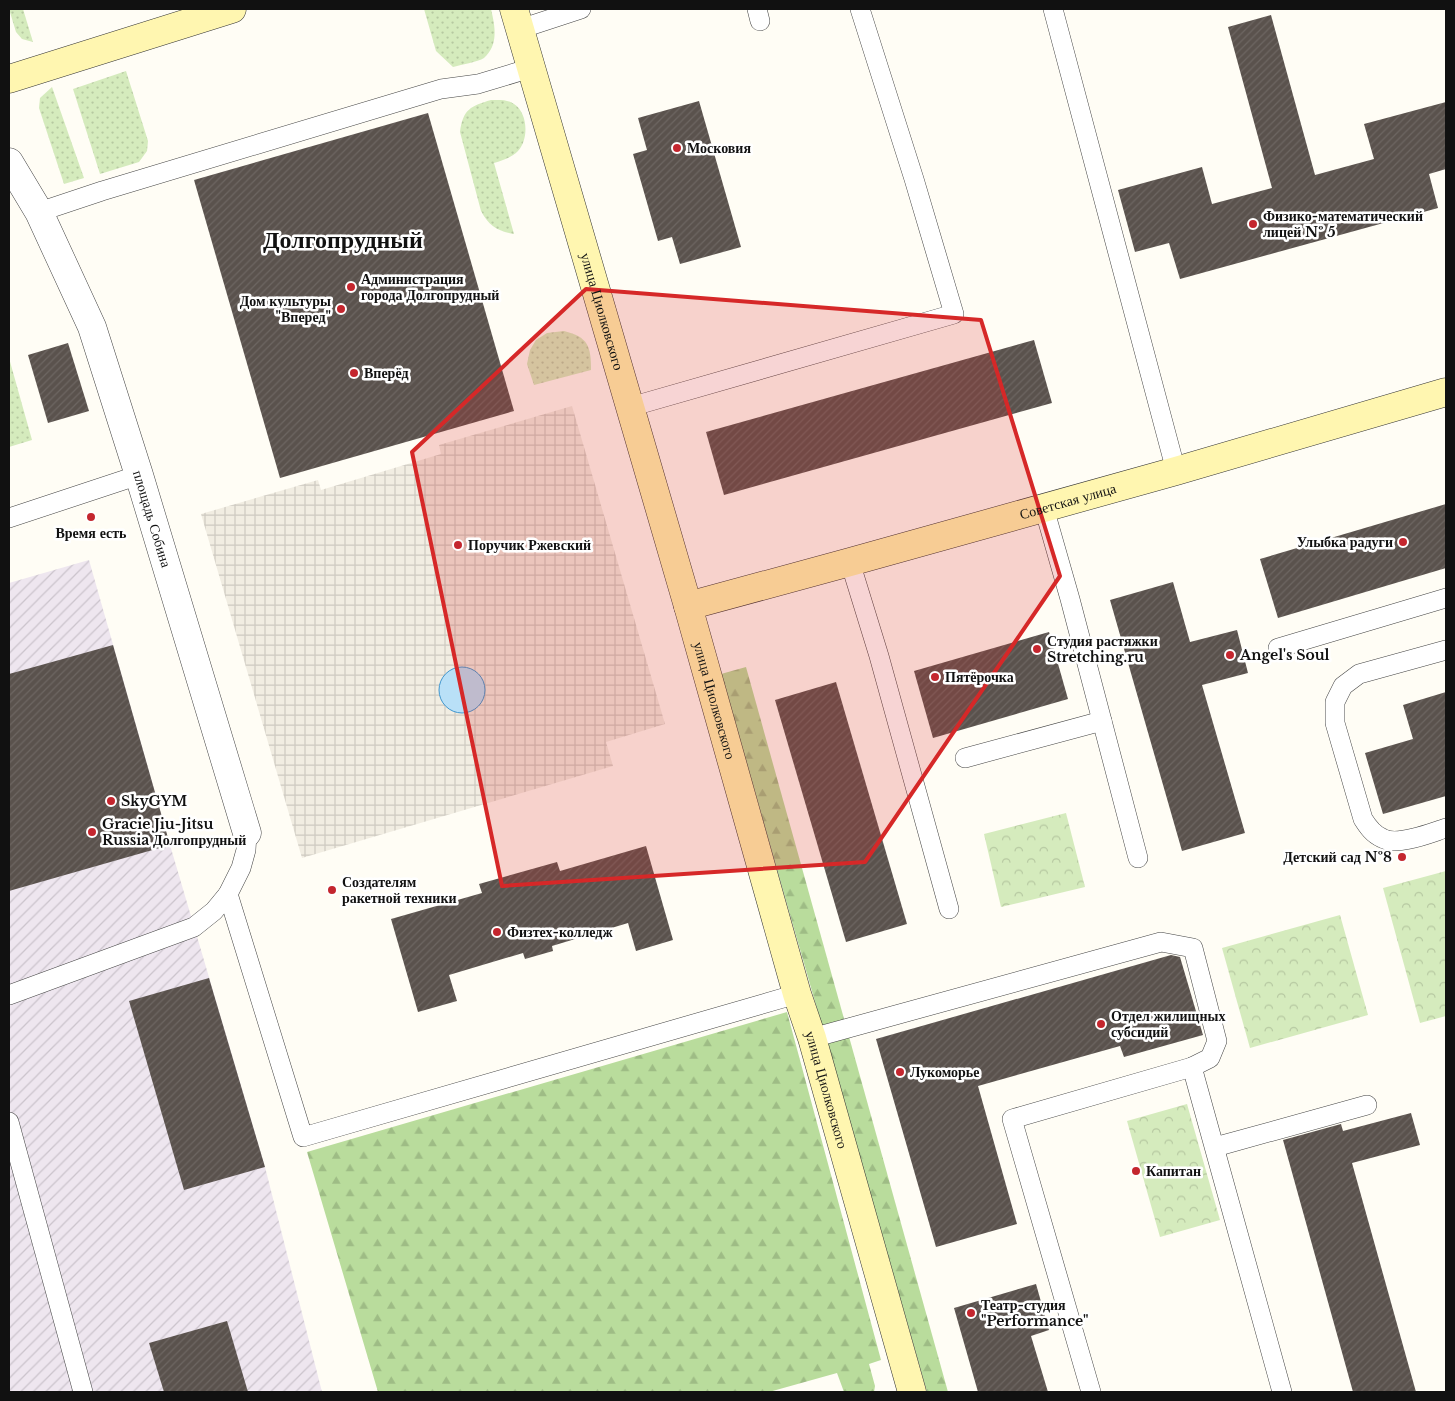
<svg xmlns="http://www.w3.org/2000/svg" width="1455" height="1401" font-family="'Libre Baskerville',serif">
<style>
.industrial{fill:url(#industrial-furrows)}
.grass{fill:url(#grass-dots)}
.forest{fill:url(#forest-firs)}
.park{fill:url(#park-crowns)}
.plaza{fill:url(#plaza-grid)}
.water{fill:#b9e0f7;stroke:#3f96cf}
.building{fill:url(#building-hatch)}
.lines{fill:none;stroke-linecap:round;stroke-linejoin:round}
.lane-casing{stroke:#444;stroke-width:20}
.street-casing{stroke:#444;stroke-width:29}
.secondary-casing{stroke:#333;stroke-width:29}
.lane{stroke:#fff;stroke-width:19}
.street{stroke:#fff;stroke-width:28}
.secondary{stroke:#fff6b0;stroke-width:28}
.marked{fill:#d62828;fill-opacity:0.2;stroke:#d62828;stroke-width:4;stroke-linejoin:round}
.poi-dot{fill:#c4262e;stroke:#fff;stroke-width:2}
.labels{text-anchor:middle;stroke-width:5;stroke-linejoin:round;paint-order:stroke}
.poi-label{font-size:14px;font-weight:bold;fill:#111;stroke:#fff;text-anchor:start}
.street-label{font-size:14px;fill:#111;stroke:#fff}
.town-label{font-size:24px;font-weight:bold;fill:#111;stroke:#fff}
</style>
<defs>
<pattern id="industrial-furrows" width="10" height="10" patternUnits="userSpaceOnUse" patternTransform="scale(1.25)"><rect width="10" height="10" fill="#eee6ef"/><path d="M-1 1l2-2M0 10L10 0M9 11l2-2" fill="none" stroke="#cbc4cc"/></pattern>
<pattern id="grass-dots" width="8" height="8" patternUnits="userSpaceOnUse" patternTransform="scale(1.25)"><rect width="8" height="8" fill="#d5ebbd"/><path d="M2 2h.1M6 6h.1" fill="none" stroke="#b6c8a1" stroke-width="1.8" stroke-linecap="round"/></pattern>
<pattern id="forest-firs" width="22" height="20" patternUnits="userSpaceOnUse" patternTransform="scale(1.25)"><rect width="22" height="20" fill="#b9dc9c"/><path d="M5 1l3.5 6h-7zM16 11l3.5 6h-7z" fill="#9ebc85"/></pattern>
<pattern id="park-crowns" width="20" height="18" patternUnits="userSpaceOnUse" patternTransform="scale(1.25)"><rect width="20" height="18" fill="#d5ebbd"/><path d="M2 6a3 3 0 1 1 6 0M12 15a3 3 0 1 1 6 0" fill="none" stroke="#b6c8a1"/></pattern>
<pattern id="plaza-grid" width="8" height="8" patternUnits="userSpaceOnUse" patternTransform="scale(1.25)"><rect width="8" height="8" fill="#f1ede2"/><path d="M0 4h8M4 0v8" fill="none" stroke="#cecac1"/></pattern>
<pattern id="building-hatch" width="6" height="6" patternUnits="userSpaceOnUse" patternTransform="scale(1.25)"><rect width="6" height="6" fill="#5a524d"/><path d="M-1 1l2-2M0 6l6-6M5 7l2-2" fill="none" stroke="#6d6662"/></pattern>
</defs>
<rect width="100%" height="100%" fill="#fffdf5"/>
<!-- industrial -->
<path class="industrial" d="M89 560 170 845 265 1167 322 1392H9V583Z"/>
<!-- grass -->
<g class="grass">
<path d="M9 9H23L33 42 22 39 16 32Z"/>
<path d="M424 9H491C495 26 499 45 484 58 478 62 460 65 453 67L436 51Z"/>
<path d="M126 71 148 141 147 151 139 162 100 174 73 89Z"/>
<path d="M52 87 84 178 64 184 39 108 40 98Z"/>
<path d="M491 100C499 100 507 99 514 104 528 113 529 139 518 151 511 158 503 160 494 163L514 234C497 231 489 226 481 211L460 132C463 109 471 106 491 100Z"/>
<path d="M564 331C588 337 591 346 591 370L534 385 527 364 530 350 536 340 547 333Z"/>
<path d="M9 358 32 440 9 447Z"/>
</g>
<!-- forest -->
<g class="forest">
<path d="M746 667 948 1392H927L721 674Z"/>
<path d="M787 1012 881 1360 869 1364 875 1386 874 1392H844L837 1373 769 1392H378L307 1152Z"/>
</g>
<!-- park -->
<g class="park">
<path d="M1066 813 1085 887 1001 907 984 834Z"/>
<path d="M1446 871V1016L1420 1023 1383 888Z"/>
<path d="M1340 915 1368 1015 1250 1048 1222 948Z"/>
<path d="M1187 1104 1220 1220 1160 1237 1127 1121Z"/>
</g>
<!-- plaza -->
<path class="plaza" d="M572 406 665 724 606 742 613 766 302 858 201 514 318 480 321 490 441 454 439 445Z"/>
<!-- water -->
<circle class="water" cx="462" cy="690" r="23"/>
<!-- building -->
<g class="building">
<path d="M1271 15 1315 175 1374 159 1364 124 1446 102V169L1429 174 1438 208 1180 279 1169 243 1135 252 1118 190 1202 167 1212 204 1272 188 1228 27Z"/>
<path d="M699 101 741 247 680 264 672 237 658 241 633 154 647 150 638 118Z"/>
<path d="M428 113 514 411 280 478 194 180Z"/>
<path d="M1034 340 1052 403 724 495 706 432Z"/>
<path d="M68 343 89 411 48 423 28 355Z"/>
<path d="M1446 504V568L1278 618 1260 559Z"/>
<path d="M1173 582 1190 642 1237 630 1248 673 1202 685 1245 833 1182 851 1110 600Z"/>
<path d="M1049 632 1068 699 933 738 914 671Z"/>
<path d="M113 645 170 845 9 891V674Z"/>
<path d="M836 682 907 924 846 942 775 700Z"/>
<path d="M1446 692V796L1383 814 1365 753 1413 739 1403 705Z"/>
<path d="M646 846 673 940 636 951 628 923 552 946 553 951 525 959 523 953 449 975 457 1001 418 1012 391 919 482 893 479 884 557 862 560 871Z"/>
<path d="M1171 955 1180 957 1203 1035 1124 1057 1120 1046 978 1086 1017 1224 936 1247 876 1039Z"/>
<path d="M209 978 265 1167 184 1190 129 1001Z"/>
<path d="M1411 1113 1420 1145 1352 1163 1416 1392H1353L1283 1140 1341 1124 1343 1131Z"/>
<path d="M1036 1284 1049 1330 1031 1336 1048 1392H978L954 1308Z"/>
<path d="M227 1321 248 1392H164L149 1343Z"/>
</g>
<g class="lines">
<!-- lane casing -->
<g class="lane-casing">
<g id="lane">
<path d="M757 9 760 21"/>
<path d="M1053 9 1176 471"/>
<path d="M520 29 581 9"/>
<path d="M39 212 102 191 441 89 478 84 531 68"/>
<path d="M630 407 954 314 914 179 860 9"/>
<path d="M1044 508 1070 599 1138 858"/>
<path d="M9 518 139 475"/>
<path d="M850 562 879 656 949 909"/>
<path d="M1278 648 1446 598"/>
<path d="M1446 650 1359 674 1343 686 1335 702V723L1363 819C1368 827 1373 834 1382 838 1397 847 1430 833 1446 828"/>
<path d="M965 758 1102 721"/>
<path d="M228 894 303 1137 797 994"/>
<path d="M9 995 194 927 214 911 228 894 241 868 246 850 247 833"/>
<path d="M812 1038 1161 942 1193 948 1217 1041 1210 1058 1192 1067 1282 1392"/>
<path d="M9 1122 83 1392"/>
<path d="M1215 1147 1367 1105"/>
<path d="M1091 1392 1012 1119 1192 1067"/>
</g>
</g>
<!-- street casing -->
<g class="street-casing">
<g id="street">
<path id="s1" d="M9 162 39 212 92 327 139 475 247 833"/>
</g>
</g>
<!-- secondary casing -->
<g class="secondary-casing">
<g id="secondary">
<path id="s2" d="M514 9 688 606 797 994 812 1038 912 1392"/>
<path d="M9 79 232 9"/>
<path id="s3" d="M688 606 850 562 1176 471 1446 392"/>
</g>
</g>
<!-- lane -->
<use href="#lane" class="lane"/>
<!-- street -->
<use href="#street" class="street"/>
<!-- secondary -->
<use href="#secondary" class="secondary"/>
</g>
<!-- marked area -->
<path class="marked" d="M586 289 981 320 1060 576 865 862 502 886 412 452Z"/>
<!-- markers -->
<g class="poi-dot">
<circle cx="677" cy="148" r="5"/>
<circle cx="1253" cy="224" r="5"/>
<circle cx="351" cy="287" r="5"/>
<circle cx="341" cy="309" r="5"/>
<circle cx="354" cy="373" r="5"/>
<circle cx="91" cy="517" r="5"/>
<circle cx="1403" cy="542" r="5"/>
<circle cx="458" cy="545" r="5"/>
<circle cx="1037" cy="649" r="5"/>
<circle cx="1230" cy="655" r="5"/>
<circle cx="935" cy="677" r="5"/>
<circle cx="111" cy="801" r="5"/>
<circle cx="92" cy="832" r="5"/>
<circle cx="1402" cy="857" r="5"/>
<circle cx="332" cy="890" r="5"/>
<circle cx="497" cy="932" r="5"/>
<circle cx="1101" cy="1024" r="5"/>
<circle cx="900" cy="1072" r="5"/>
<circle cx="1136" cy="1171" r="5"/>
<circle cx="971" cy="1313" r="5"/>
</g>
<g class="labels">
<!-- poi labels -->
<g class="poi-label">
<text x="687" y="153">Московия</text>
<text x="1263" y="221">Физико-математический<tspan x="1263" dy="16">лицей № 5</tspan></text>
<text x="361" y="284">Администрация<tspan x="361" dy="16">города Долгопрудный</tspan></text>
<text x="331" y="306" text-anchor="end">Дом культуры<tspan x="331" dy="16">"Вперед"</tspan></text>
<text x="364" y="378">Вперёд</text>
<text x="91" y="538" text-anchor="middle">Время есть</text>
<text x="1393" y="547" text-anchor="end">Улыбка радуги</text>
<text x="468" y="550">Поручик Ржевский</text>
<text x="1047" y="646">Студия растяжки<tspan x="1047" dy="16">Stretching.ru</tspan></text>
<text x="1240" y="660">Angel's Soul</text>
<text x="945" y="682">Пятёрочка</text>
<text x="121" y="806">SkyGYM</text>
<text x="102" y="829">Gracie Jiu-Jitsu<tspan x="102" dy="16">Russia Долгопрудный</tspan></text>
<text x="1392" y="862" text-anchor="end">Детский сад №8</text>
<text x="342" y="887">Создателям<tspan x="342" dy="16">ракетной техники</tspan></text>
<text x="507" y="937">Физтех-колледж</text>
<text x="1111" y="1021">Отдел жилищных<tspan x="1111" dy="16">субсидий</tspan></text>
<text x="910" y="1077">Лукоморье</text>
<text x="1146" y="1176">Капитан</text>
<text x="981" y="1310">Театр-студия<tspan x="981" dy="16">"Performance"</tspan></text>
</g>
<!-- street labels -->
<g class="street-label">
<text dy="5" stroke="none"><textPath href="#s2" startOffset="315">улица Циолковского</textPath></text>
<text dy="5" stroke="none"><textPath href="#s3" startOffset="394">Советская улица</textPath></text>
<text dy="5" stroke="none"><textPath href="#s1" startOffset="386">площадь Собина</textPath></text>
<text dy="5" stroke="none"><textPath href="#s2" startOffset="720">улица Циолковского</textPath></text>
<text dy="5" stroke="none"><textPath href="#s2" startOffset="1125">улица Циолковского</textPath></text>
</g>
<!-- town labels -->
<g class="town-label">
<text x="343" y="248">Долгопрудный</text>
</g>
</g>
<!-- border -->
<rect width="1455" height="1401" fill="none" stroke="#111111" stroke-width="20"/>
</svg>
